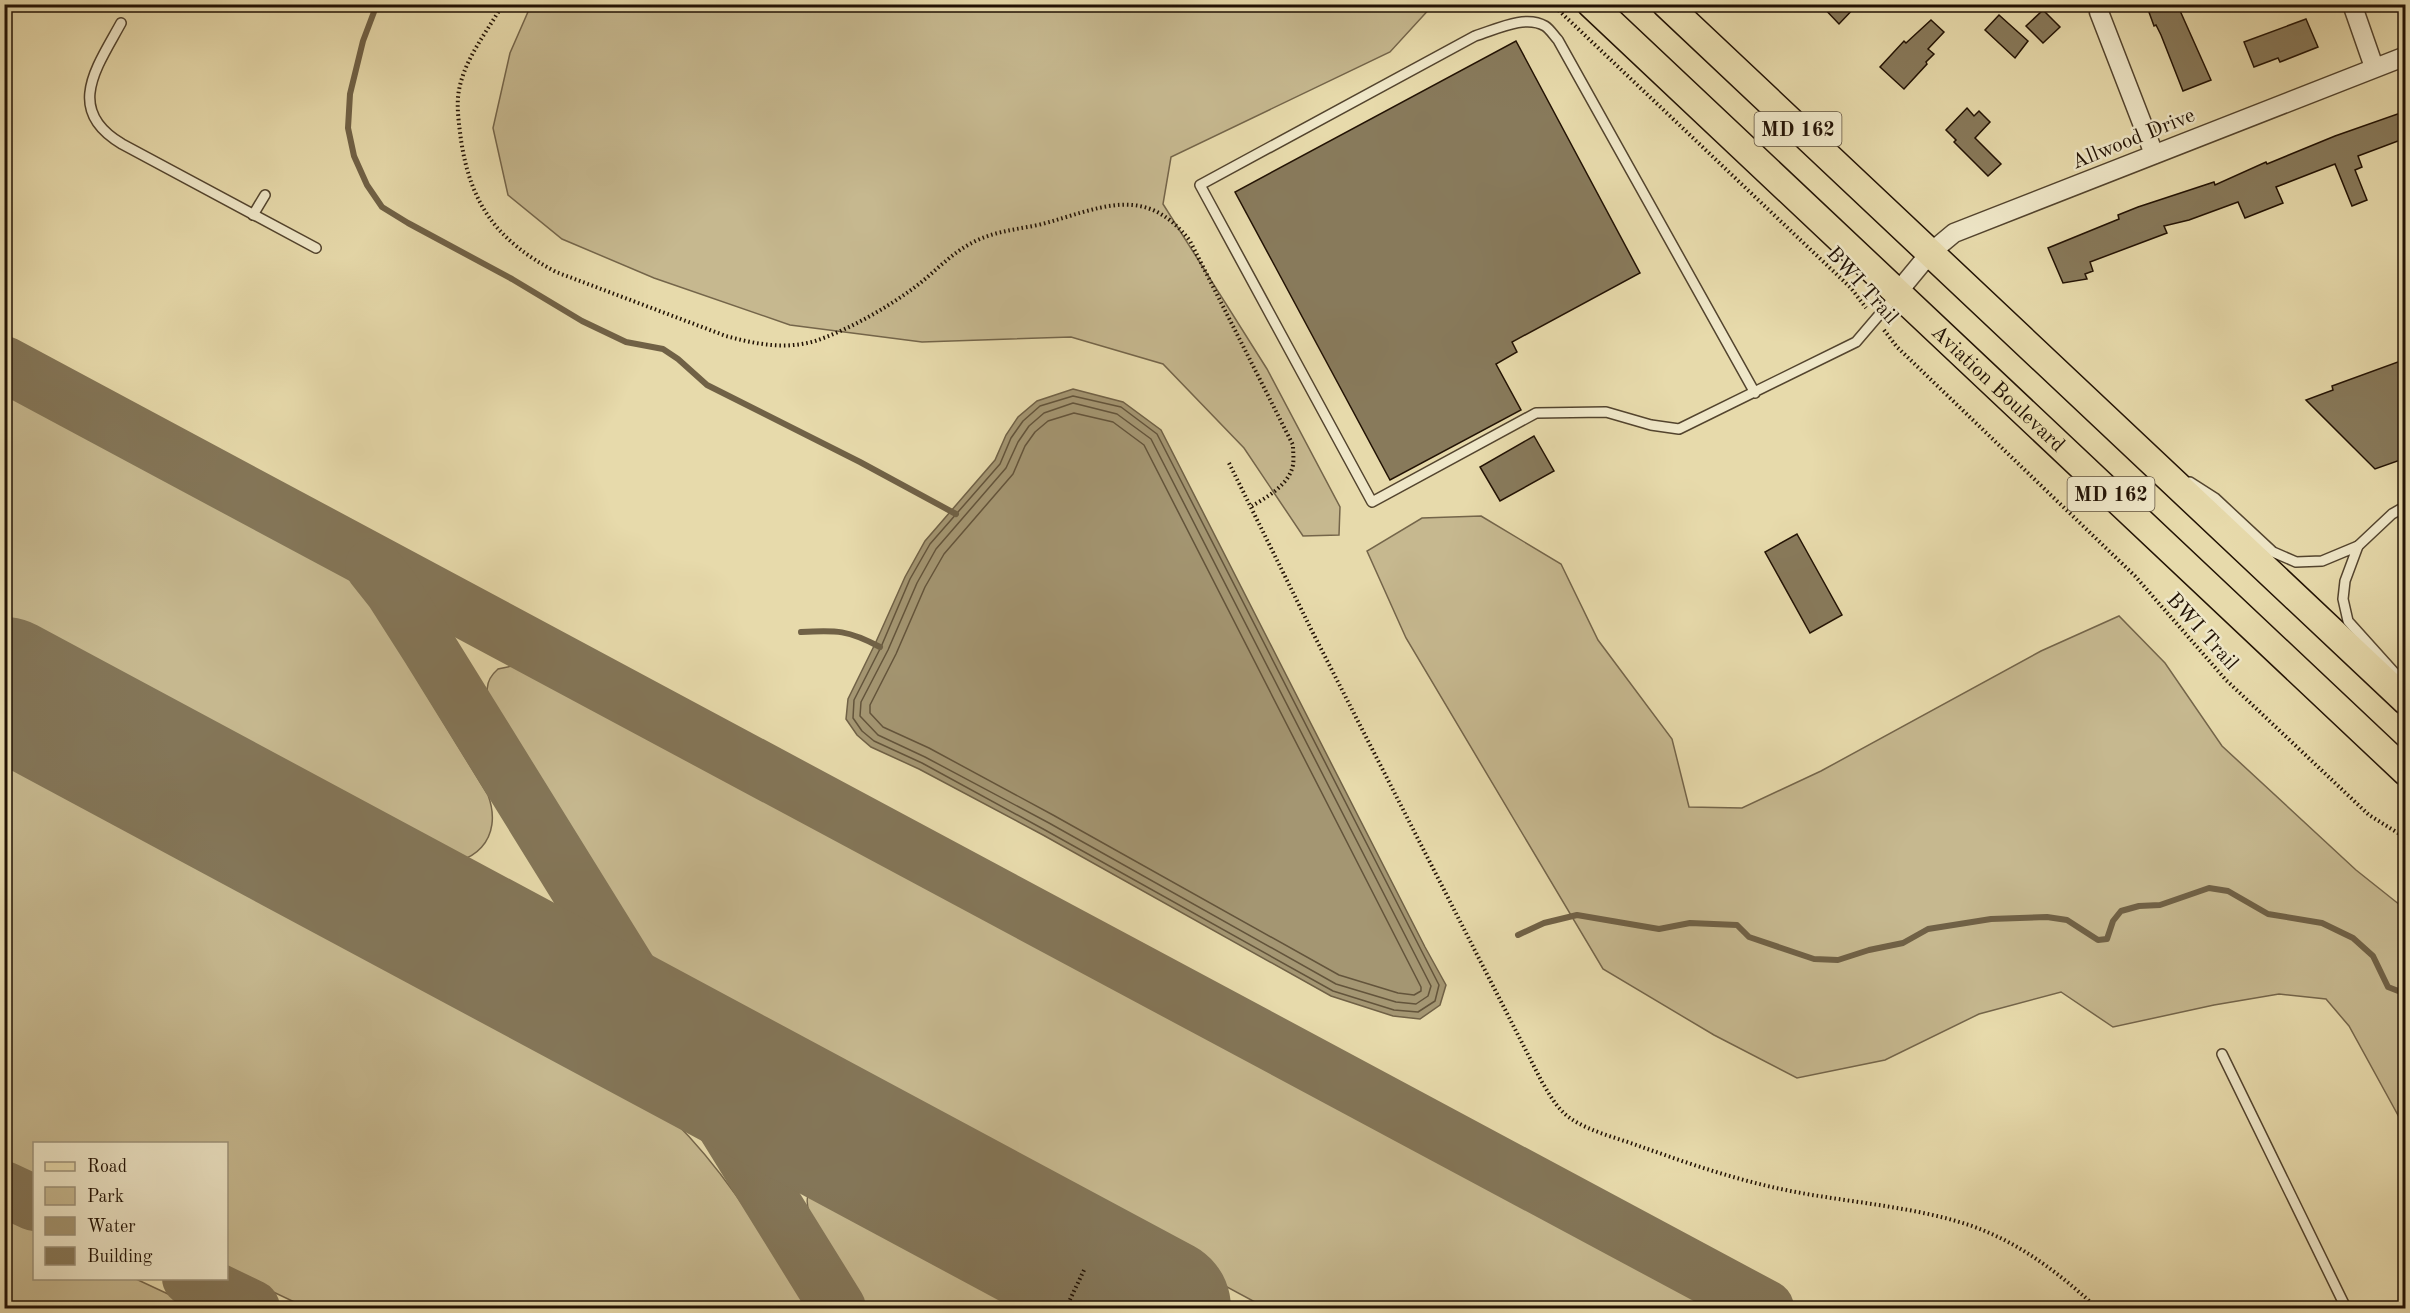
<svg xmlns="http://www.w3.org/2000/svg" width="2410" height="1313" font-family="'Old Standard TT',serif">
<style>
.green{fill:#c6b88f;stroke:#74654a;stroke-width:1.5}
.water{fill:#a49672;stroke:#706146;stroke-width:1.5}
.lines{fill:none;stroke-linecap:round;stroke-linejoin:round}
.shore{stroke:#63543b;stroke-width:1.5}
.stream{stroke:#706146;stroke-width:6}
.taxiway{stroke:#847658;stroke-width:56}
.runway{stroke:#847658;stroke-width:140}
.building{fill:#887a5b;stroke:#221204;stroke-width:1.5}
.lane-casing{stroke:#53442e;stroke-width:12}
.street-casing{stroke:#53442e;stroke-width:21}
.primary-casing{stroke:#221204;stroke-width:30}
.path{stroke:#221204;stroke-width:4;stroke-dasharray:1.5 3;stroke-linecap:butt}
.lane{stroke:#efe7c8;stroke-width:9}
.street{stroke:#efe7c8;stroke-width:18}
.primary{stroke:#e7daab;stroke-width:27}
.labels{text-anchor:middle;stroke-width:5;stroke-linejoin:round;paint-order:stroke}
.shield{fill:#efe7c8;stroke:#60523f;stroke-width:1.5}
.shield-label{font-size:20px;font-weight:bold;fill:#221204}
.street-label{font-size:21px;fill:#221204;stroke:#efe7c8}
</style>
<rect width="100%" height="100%" fill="#e7daab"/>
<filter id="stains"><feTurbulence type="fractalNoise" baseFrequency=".00333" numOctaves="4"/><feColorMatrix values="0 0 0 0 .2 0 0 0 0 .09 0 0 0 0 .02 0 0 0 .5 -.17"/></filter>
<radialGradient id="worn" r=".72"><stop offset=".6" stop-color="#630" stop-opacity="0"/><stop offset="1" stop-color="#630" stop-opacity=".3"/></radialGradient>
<!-- green -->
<g class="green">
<path d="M531 5H1433L1390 52 1171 157 1163 204 1267 369 1340 507 1339 535 1303 536 1244 448 1163 364 1071 337 922 342 790 325 654 278 562 239 508 195 493 128 510 53Z"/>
<path d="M5 390 350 576 367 597 488 795C504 838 474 869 430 862L5 633Z"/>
<path d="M1481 516 1561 564 1598 640 1672 739 1689 807 1742 808 1821 771 2041 651 2119 616 2165 663 2222 746 2356 870 2405 909V1128L2349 1026 2326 999 2279 994 2214 1005 2113 1027 2061 992 1979 1014 1885 1060 1797 1078 1714 1035 1603 969 1406 638 1367 551 1422 518Z"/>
<path d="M512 666 530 671 1718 1308H1266L667 985 655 970 493 711C486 694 483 682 498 669Z"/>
<path d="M5 738 585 1054C615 1075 647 1094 673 1120 729 1175 767 1242 809 1308H307L227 1270 226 1144H34V1177L5 1163Z"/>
<path d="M832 1184 839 1186 1046 1298 1049 1308H864C851 1289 800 1217 808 1196 811 1187 823 1184 832 1184Z"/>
<path d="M5 1215 34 1230V1278L136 1279 198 1308H5Z"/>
</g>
<!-- water -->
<path class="water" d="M1073 389 1123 402 1161 430 1425 947 1446 985 1440 1005 1420 1019 1393 1016 1331 996 1043 835 919 769 871 747 857 735 846 719 848 699 875 644 905 577 925 541 995 460 1006 435 1018 417 1037 401Z"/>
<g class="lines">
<!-- shore -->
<g class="shore">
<path d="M1073 396 1121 407 1157 434 1439 985 1435 1001 1418 1012 1394 1010 1333 991 1045 830 922 763 874 741 862 731 853 718 854 700 881 647 910 579 930 544 1000 464 1011 438 1023 421 1040 406Z"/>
<path d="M1073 403 1117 414 1151 439 1431 986 1428 996 1416 1004 1396 1002 1336 984 1049 823 925 757 878 735 860 716 861 702 888 650 917 583 936 549 1006 468 1018 442 1029 426 1044 413Z"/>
<path d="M1074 413 1113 422 1144 445 1421 987V991L1414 995 1398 993 1339 975 1053 815 929 748 883 727 870 713V705L896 654 925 587 944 554 1013 474 1025 446 1035 432 1048 421Z"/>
</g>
<!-- stream -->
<g class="stream">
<path d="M377 4 363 41 350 94 348 128 354 156 367 185 382 207 408 223 512 279 582 321 626 342 663 349 678 359 707 385 860 462 956 514"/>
<path d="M801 632C837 630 848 630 880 647"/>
<path d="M1518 935 1544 923 1577 915 1659 929 1690 923 1737 925 1749 937 1814 959 1838 960 1869 950 1903 943 1928 929 1991 919 2047 917 2067 920 2098 940 2107 939 2113 921 2121 911 2139 906 2160 905 2209 888 2228 891 2268 914 2322 923 2353 938 2373 956 2388 987 2406 994"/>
</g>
<!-- taxiway -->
<g class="taxiway">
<path d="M4 364 1766 1308"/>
<path d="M373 566 392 590 429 648 838 1308"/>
<path d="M4 1189 34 1203"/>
<path d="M190 1278 252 1308"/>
</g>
<!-- runway -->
<path class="runway" d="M4 687 1161 1308"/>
</g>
<!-- building -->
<g class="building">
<path d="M1820 4H1858L1839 24Z"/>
<path d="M2146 4H2177L2211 80 2183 91 2161 35 2156 25 2154 26Z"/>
<path d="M2043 10 2060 27 2043 43 2026 26Z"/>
<path d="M1999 15 2028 41 2015 58 1985 30Z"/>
<path d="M2306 19 2318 47 2280 62 2278 58 2254 67 2244 42Z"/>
<path d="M1931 20 1944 32 1928 49 1934 54 1926 62 1927 64 1904 89 1880 67 1904 41 1906 43Z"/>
<path d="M1516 41 1640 273 1512 342 1517 352 1496 364 1521 410 1390 480 1235 192Z"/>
<path d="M1967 108 1974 116 1979 111 1990 122 1975 138 2001 164 1988 176 1954 142 1956 140 1946 130Z"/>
<path d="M2406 111V138L2358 156 2362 167 2355 170 2367 200 2352 206 2335 164 2276 187 2283 203 2245 218 2238 202 2189 220 2164 226 2167 233 2090 262 2093 271 2085 274 2087 279 2063 283 2048 248 2119 219 2118 215 2138 207 2214 182 2215 185 2266 162 2267 164 2335 136Z"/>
<path d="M2406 359V458L2375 469 2306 400 2333 390 2332 386Z"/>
<path d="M1534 436 1554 471 1500 501 1480 467Z"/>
<path d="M1797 534 1842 615 1810 633 1765 552Z"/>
</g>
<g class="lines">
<!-- lane casing -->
<g class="lane-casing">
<g id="lane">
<path d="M121 23C97 67 64 110 122 144L316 248"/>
<path d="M253 215 265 195"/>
<path d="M1755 393 1558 40C1554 36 1550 29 1545 26 1525 14 1495 30 1475 36L1200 185 1372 502 1536 413 1606 412 1651 425 1679 429 1856 342 1897 294"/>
<path d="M2190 482 2215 498 2273 552 2296 562 2322 561 2358 546 2345 581 2343 599 2348 621 2402 681"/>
<path d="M2358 546 2392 514 2406 506"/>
<path d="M2222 1054 2346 1308"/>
</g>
</g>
<!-- street casing -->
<g class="street-casing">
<g id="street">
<path d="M2352 4 2374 67"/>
<path d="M2099 12 2154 154"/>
<path d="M1897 293 1930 253 1954 233 2406 56"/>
</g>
</g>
<!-- primary casing -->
<g class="primary-casing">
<g id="primary">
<path id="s1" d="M1591 4 2406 772"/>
<path d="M1666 4 2406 701"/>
</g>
</g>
<!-- path -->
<g class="path">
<path d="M503 4C487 32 465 58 459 90 456 106 459 124 461 140 471 206 498 241 556 272L726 336C755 344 785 350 815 341 848 330 883 310 911 290 931 276 947 257 968 245 990 232 1013 230 1038 225 1098 210 1144 181 1190 241L1293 445C1293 452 1294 459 1293 465 1289 485 1267 497 1252 506"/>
<path d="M1552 4 1851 288 1866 308"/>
<path d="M1884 330 1897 347 2135 576 2226 680 2369 815 2406 838"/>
<path d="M1229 463 1314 635 1542 1082C1550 1095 1557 1109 1570 1118 1590 1132 1618 1138 1642 1147 1684 1162 1728 1177 1772 1187 1836 1202 1905 1204 1969 1225 2019 1242 2059 1273 2097 1308"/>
<path d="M1066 1308 1085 1268"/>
</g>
<!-- lane -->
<use href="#lane" class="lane"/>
<!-- street -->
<use href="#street" class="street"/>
<!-- primary -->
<use href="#primary" class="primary"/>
</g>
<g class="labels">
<!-- shield labels -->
<g class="shield">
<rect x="1754.5" y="112" width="87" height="34" rx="4.5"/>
<rect x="2067.5" y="477" width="87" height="34" rx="4.5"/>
</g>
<g class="shield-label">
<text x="1798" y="136">MD 162</text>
<text x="2111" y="501">MD 162</text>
</g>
<!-- street labels -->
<g class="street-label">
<text transform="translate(2133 138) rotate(-22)" y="7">Allwood Drive</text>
<text transform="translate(1863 285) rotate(48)" y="7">BWI Trail</text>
<text dy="7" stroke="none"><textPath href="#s1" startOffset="560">Aviation Boulevard</textPath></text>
<text transform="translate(2203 631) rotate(48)" y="7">BWI Trail</text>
</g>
</g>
<!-- margin -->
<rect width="2410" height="1313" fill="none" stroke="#e7daab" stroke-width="24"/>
<rect x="6" y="6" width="2398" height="1301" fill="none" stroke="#221204" stroke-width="3"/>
<rect x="12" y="12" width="2386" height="1289" fill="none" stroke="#221204" stroke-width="1.5"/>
<!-- legend -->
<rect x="33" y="1142" width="195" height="138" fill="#efe7c8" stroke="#9d927a" stroke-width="1.5"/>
<rect x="45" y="1162" width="30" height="9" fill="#e7daab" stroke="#9d927a" stroke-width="1.5"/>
<text x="87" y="1172" font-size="18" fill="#221204">Road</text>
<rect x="45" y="1187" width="30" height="18" fill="#c6b88f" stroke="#9d927a" stroke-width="1.5"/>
<text x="87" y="1202" font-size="18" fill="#221204">Park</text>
<rect x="45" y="1217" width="30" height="18" fill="#a49672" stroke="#9d927a" stroke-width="1.5"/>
<text x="87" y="1232" font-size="18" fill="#221204">Water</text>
<rect x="45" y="1247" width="30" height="18" fill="#887a5b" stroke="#9d927a" stroke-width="1.5"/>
<text x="87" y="1262" font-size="18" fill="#221204">Building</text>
<rect width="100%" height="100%" filter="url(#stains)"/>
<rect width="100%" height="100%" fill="url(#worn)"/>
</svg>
